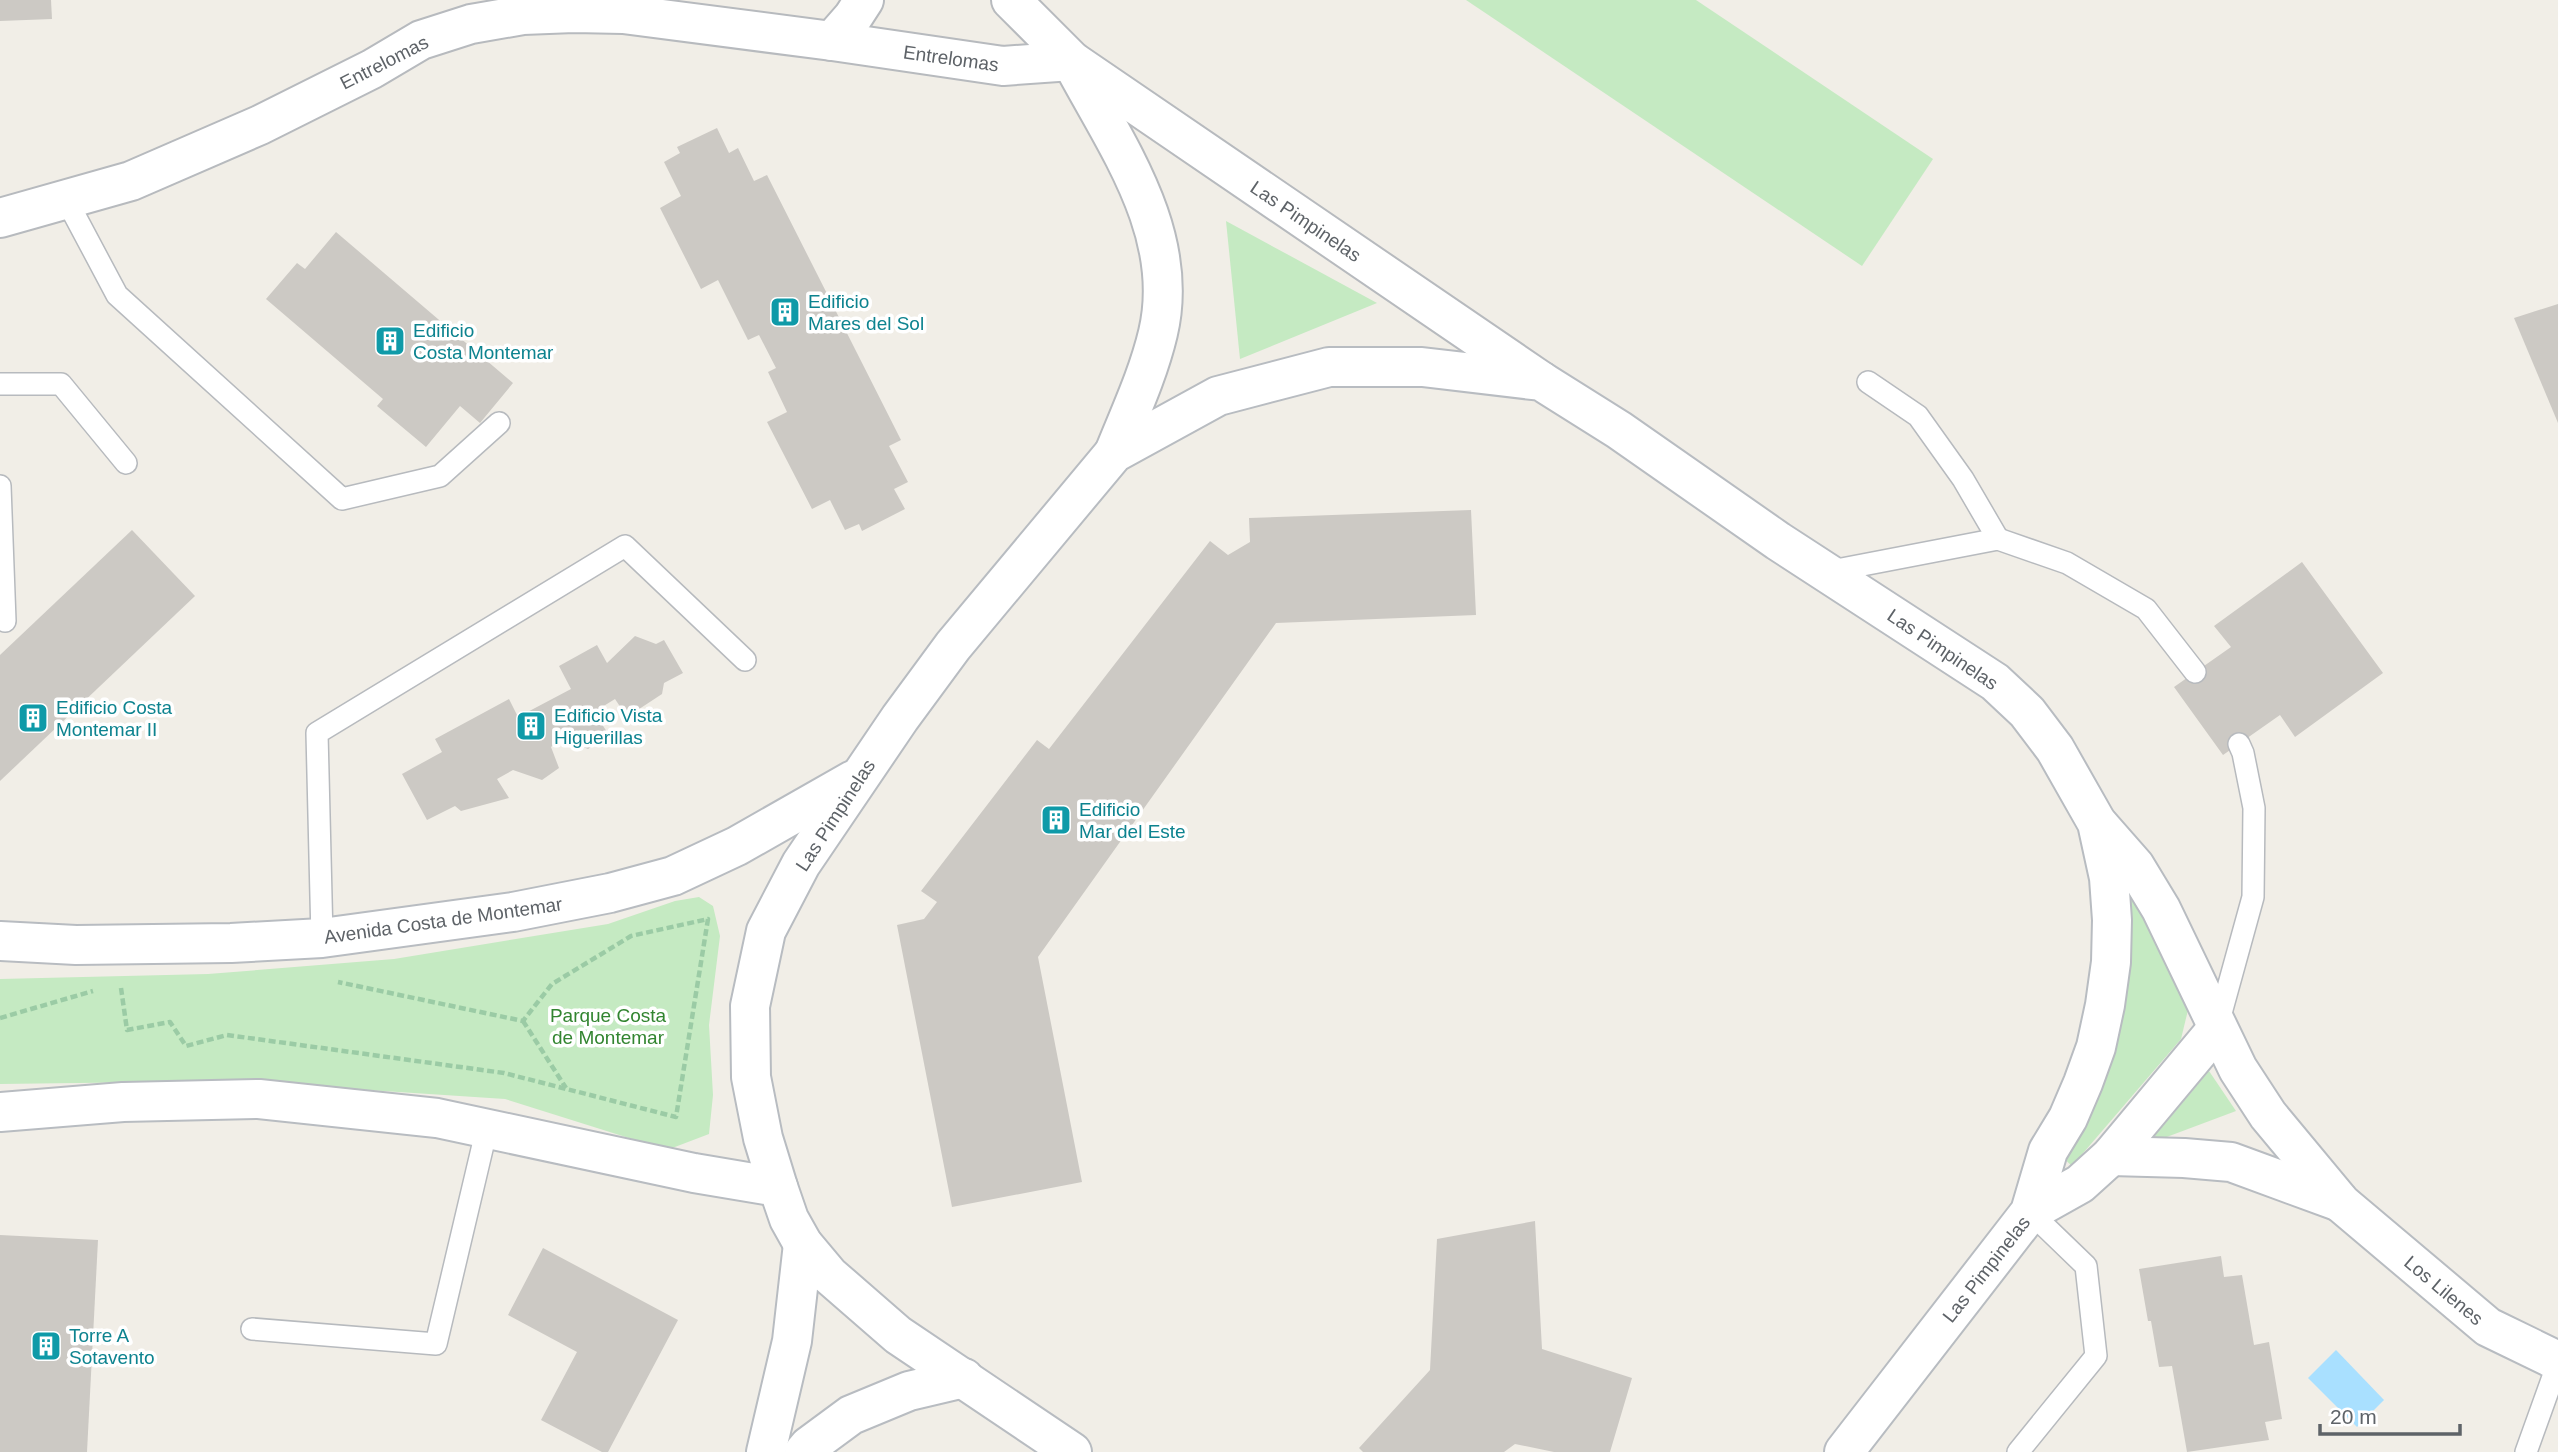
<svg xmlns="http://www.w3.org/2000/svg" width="2558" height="1452" font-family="Helvetica,sans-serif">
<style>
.green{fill:#c5eac2}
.water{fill:#a9e0ff}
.building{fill:#ccc9c4}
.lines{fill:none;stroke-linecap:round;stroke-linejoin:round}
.lane-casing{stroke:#b7babe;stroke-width:24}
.street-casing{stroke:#b7babe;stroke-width:42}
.secondary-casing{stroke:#b8bcc1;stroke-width:42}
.path{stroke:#9bcba5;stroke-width:4.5;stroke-dasharray:7 3.5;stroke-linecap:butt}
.lane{stroke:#fff;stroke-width:21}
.street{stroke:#fff;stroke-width:38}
.secondary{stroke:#fff;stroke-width:38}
.labels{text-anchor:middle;stroke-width:7;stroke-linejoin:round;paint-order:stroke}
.street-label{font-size:19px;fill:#5e6368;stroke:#fff}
.culture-label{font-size:19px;fill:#0d838f;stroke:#fff;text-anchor:start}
.park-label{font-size:19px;fill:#328530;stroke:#fff}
</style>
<rect width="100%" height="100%" fill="#f1eee7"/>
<!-- green -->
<g class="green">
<path d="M1466 0H1696L1933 159 1862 266Z"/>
<path d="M1226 221 1377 303 1240 359Z"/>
<path d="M2130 875 2188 1010 2181 1039 2072 1166 2061 1156Z"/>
<path d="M699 897 713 906 720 936 709 1025 713 1095 709 1134 667 1150 505 1099 233 1081 0 1084V979L208 974 394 959 608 924 675 901Z"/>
<path d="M2209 1071 2236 1111 2148 1144Z"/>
</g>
<!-- water -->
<path class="water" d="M2336 1350 2384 1400 2357 1427 2308 1378Z"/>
<!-- building -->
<g class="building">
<path d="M0 0H51L52 19 0 21Z"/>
<path d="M717 128 729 153 738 148 754 181 767 175 901 440 889 446 908 482 894 489 905 509 862 531 859 524 845 530 830 500 812 509 767 422 787 412 768 372 776 368 759 335 748 340 718 280 701 289 660 208 681 196 664 162 680 153 677 147Z"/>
<path d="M336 232 513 383 480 423 460 406 426 447 377 406 383 399 266 299 297 263 305 269Z"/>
<path d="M2558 304V423L2514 318Z"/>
<path d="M1471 510 1476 615 1276 623 1038 957 1082 1182 952 1207 897 925 924 919 937 902 921 891 1037 740 1049 749 1210 541 1228 555 1250 542 1249 518Z"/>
<path d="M132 530 195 596 0 781V655Z"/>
<path d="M2302 562 2383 673 2295 737 2280 715 2223 755 2174 687 2231 647 2214 626Z"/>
<path d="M635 636 656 644 664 640 683 673 664 683 662 694 627 717 615 699 594 712 609 735 588 749 561 738 551 747 559 768 542 780 513 770 497 779 509 798 461 811 455 806 427 820 402 774 442 752 435 739 509 699 518 717 571 689 559 666 597 645 607 663Z"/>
<path d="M1535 1221 1542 1349 1632 1378 1610 1452H1554L1515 1444 1504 1452H1363L1359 1448 1430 1370 1437 1239Z"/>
<path d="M0 1235 98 1240 87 1452H0Z"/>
<path d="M543 1248 678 1320 608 1452H602L541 1420 577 1352 508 1315Z"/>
<path d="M2221 1256 2224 1277 2242 1275 2254 1345 2269 1342 2282 1419 2265 1422 2269 1440 2187 1452 2172 1366 2159 1367 2151 1321H2148L2139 1269Z"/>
</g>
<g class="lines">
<!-- lane casing -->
<g class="lane-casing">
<g id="lane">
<path d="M67 201 117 295 342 499 440 476 499 423"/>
<path d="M1868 382 1918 416 1963 479 1998 539"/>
<path d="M0 384H61L126 463"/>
<path d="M0 486 5 621"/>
<path d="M1826 572 1998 539 2067 563 2146 609 2195 672"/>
<path d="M322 938 317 733 625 546 745 660"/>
<path d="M2218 1024 2253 897 2254 808 2243 753 2239 744"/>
<path d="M252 1329 436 1344 487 1128"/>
<path d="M2018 1452 2096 1356 2086 1266 2030 1212"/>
<path d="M2526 1452 2558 1363"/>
</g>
</g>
<!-- street casing -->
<g class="street-casing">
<g id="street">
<path d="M1011 0 1072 61 1541 381"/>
<path d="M832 41 853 17 864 0"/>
<path d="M1074 66C1118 148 1181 235 1158 333 1148 375 1130 413 1114 453"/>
<path d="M0 218 131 181 260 125 372 69 421 40 471 24 523 15 574 13 623 14 832 41 1003 66 1072 61"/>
</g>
</g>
<!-- secondary casing -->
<g class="secondary-casing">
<g id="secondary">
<path d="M2099 825 2135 866 2161 909 2238 1069 2268 1115 2341 1203 2488 1327 2558 1361"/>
<path d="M0 941 76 945 231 943 322 938 513 912 610 893 673 876 737 846 853 780"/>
<path d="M0 1112 123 1102 259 1099 437 1118 694 1173 778 1187"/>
<path d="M2111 1156 2184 1158 2231 1162 2340 1202"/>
<path d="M2030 1212 2080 1184 2111 1156 2217 1029"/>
<path d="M766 1452 792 1341 803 1244"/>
<path d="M804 1452 809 1446 851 1415 909 1391 964 1378"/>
<path d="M1072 1452 898 1335 829 1275 803 1244 789 1219 778 1187 763 1138 751 1077 750 1006 766 931 801 864 900 718 953 646 1114 453 1218 396 1329 367H1422L1541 381 1619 430 1778 541 1995 682 2027 712 2055 749 2097 823 2109 878 2112 920 2111 962 2105 1005 2096 1047 2083 1083 2068 1118 2048 1151 2030 1212 1844 1452"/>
</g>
</g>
<!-- path -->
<g class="path">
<path d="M121 988 127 1030 170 1022 186 1046 227 1035 504 1073 676 1117 708 919 631 936 552 984 523 1021 338 982"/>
<path d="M0 1018 93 991"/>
<path d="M523 1021 566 1088"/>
</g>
<!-- lane -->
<use href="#lane" class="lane"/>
<!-- street -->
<use href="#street" class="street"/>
<!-- secondary -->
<use href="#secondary" class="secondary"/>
</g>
<!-- icons -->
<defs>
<g id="building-square" transform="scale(1.575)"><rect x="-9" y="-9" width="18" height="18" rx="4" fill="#0f9aa8" stroke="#fff"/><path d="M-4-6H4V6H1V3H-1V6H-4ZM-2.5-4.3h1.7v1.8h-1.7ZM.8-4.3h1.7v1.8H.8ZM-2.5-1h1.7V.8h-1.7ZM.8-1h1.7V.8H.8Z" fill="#fff"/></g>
</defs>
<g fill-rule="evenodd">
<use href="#building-square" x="785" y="312"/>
<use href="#building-square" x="390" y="341"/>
<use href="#building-square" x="33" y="718"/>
<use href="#building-square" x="531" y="726"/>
<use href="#building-square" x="1056" y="820"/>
<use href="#building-square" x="46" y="1346"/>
</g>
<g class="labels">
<!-- street labels -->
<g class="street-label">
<text transform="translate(951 58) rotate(8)" y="7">Entrelomas</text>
<text transform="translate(384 62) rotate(-27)" y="7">Entrelomas</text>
<text transform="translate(1306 221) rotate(34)" y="7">Las Pimpinelas</text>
<text transform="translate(1943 649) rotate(34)" y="7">Las Pimpinelas</text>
<text transform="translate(835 815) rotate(-57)" y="7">Las Pimpinelas</text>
<text transform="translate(443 920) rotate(-8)" y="7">Avenida Costa de Montemar</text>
<text transform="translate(1986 1269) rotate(-52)" y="7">Las Pimpinelas</text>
<text transform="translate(2444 1290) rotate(40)" y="7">Los Lilenes</text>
</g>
<!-- culture labels -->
<g class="culture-label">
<text x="808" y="308">Edificio<tspan x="808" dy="22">Mares del Sol</tspan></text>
<text x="413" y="337">Edificio<tspan x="413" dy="22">Costa Montemar</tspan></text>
<text x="56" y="714">Edificio Costa<tspan x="56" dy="22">Montemar II</tspan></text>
<text x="554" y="722">Edificio Vista<tspan x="554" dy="22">Higuerillas</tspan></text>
<text x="1079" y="816">Edificio<tspan x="1079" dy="22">Mar del Este</tspan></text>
<text x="69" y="1342">Torre A<tspan x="69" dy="22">Sotavento</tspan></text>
</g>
<!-- park labels -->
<g class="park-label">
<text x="608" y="1022">Parque Costa<tspan x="608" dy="22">de Montemar</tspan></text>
</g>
</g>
<!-- scale -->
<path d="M2320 1424v10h140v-10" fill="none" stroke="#5e6368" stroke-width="3.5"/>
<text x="2330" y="1424" font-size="21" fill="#5e6368" stroke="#ffffff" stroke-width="5" paint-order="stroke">20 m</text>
</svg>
